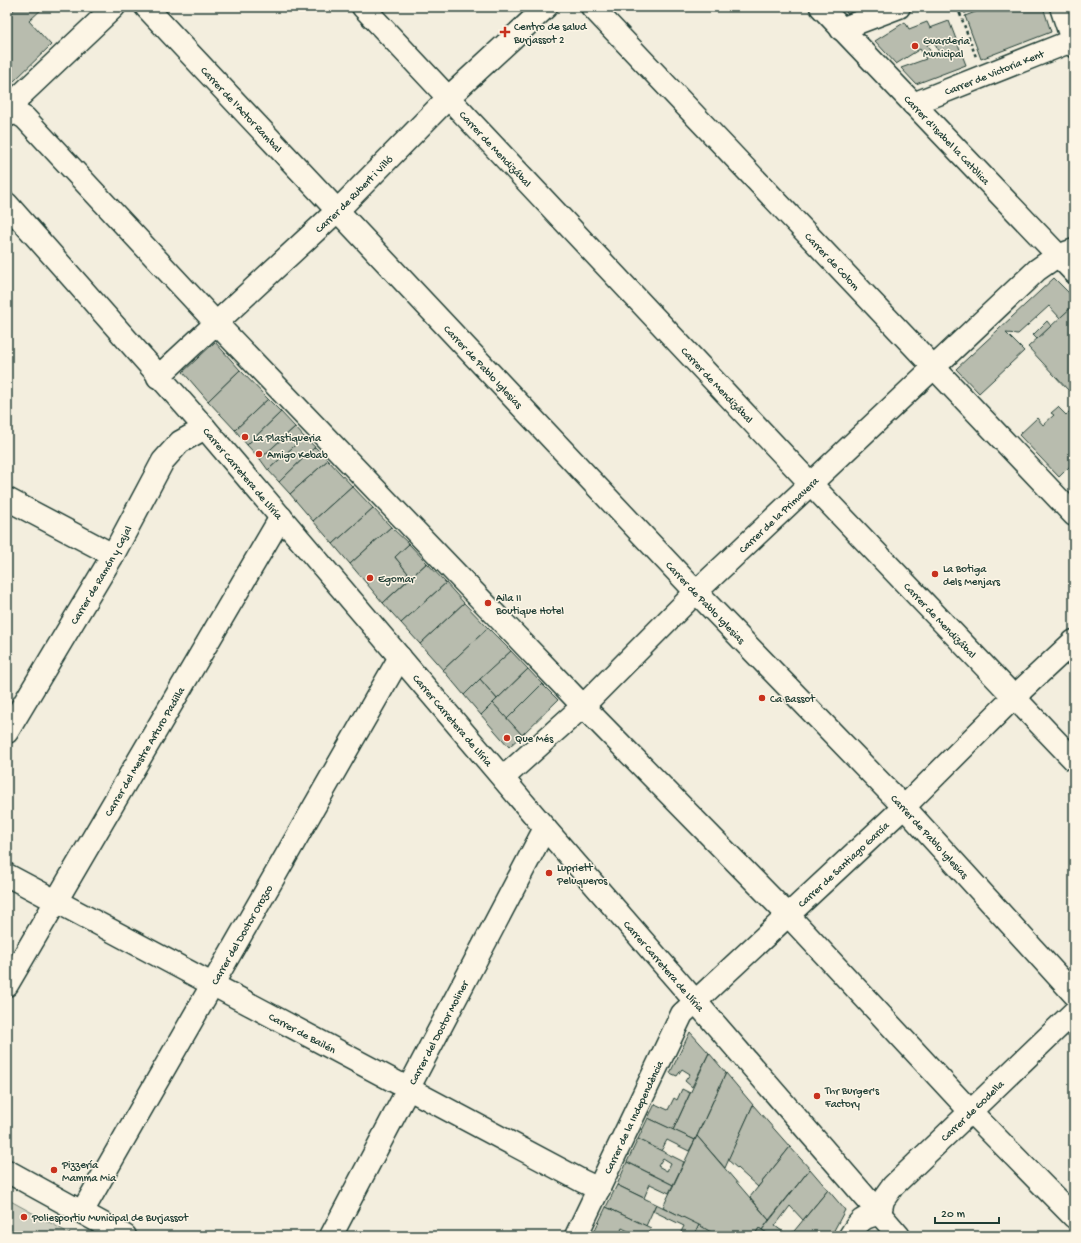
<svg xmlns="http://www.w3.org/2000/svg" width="1081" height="1243" font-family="'Gochi Hand',sans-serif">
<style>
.park{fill:#d0d1c2;stroke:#78877b}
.building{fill:#b8bcae;stroke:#1f3d34;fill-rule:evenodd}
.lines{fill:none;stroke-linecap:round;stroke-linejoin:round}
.street-casing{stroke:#1f3d34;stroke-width:25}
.secondary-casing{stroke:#1f3d34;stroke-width:25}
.path{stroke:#1f3d34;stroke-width:2.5;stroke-dasharray:3 3;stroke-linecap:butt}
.street{stroke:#fcf5e5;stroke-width:22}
.secondary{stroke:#fcf5e5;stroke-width:22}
.poi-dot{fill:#c8321e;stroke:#fcf5e5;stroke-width:1.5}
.labels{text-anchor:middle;stroke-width:3;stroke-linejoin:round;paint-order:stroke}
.poi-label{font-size:11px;fill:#1f3d34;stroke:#fcf5e5;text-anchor:start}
.street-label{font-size:11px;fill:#1f3d34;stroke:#fcf5e5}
</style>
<rect width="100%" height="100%" fill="#f3eede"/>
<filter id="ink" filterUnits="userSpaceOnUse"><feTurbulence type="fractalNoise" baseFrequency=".025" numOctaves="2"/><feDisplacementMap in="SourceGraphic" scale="8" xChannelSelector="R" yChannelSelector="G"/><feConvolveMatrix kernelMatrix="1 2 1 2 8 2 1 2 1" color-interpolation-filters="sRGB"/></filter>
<g filter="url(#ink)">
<!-- park -->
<path class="park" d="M7 1199 74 1236H7Z"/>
<!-- building -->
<g class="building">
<path d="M17 7H44L29 21 51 45 11 84 7 80V16Z"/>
<path d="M841 7H907L859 25Z"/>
<path d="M988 7H1043L1051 32 981 59 965 16Z"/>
<path d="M949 21 966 65 916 84 901 68 926 59 920 49 896 64 875 41 905 22 909 29 927 22 930 28ZM934 41 939 54 933 56 927 45Z"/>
<path d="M1054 278 1074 298V305L1060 318 1049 306 1018 334 1006 333 1024 351 979 393 956 369Z"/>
<path d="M1074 305V384L1068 390 1028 347Z"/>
<path d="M1047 321 1051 326 1037 339 1033 335Z"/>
<path d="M215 342 240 370 208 401 183 372Z"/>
<path d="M240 370 268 399 235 430 208 401Z"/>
<path d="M268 399 281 412 247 445 235 430Z"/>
<path d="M1058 407 1066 415 1073 408 1074 409V462L1059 477 1019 435 1037 418 1043 425 1054 415 1051 413Z"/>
<path d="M281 412 295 427 260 459 247 445Z"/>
<path d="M295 427 304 437 268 470 260 459Z"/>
<path d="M304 437 315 447 279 482 268 470Z"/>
<path d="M315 447 328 460 290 494 279 482Z"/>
<path d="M328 460 352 486 313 521 290 494Z"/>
<path d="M352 486 373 508 333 544 313 521Z"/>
<path d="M373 508 391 527 350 564 333 544Z"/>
<path d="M391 527 409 544 395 557 411 577 383 603 350 564Z"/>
<path d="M409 544 427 563 411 577 395 557Z"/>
<path d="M427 563 446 583 401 623 383 603Z"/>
<path d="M446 583 464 603 420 644 401 623Z"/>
<path d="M464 603 488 628 443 670 420 644Z"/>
<path d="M488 628 511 651 464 695 443 670Z"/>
<path d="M511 651 528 669 497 699 480 679Z"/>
<path d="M528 669 542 684 507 719 493 703Z"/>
<path d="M480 679 497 699 481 715 464 695Z"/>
<path d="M542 684 558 700 522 735 507 719Z"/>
<path d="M493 703 522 735 509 747 481 715Z"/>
<path d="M690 1032 709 1053 692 1087 685 1081 690 1074 682 1069 677 1076 670 1073Z"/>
<path d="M709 1053 726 1073 695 1140 673 1130Z"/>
<path d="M726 1073 753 1105 725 1168 697 1136Z"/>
<path d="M682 1089 690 1093 673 1130 648 1118 655 1104 668 1110 674 1098 677 1100Z"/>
<path d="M753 1105 790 1147 758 1187 728 1160Z"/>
<path d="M648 1118 695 1140 689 1151 667 1140 661 1151 638 1139Z"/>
<path d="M697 1136 769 1220 762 1230 759 1228 754 1236H718L663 1207Z"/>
<path d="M638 1139 684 1162 673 1185 627 1162ZM663 1158 671 1163 667 1171 658 1166Z"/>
<path d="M790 1147 810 1169 769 1220 750 1197Z"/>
<path d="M627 1162 673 1185 669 1193 650 1184 644 1198 617 1185Z"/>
<path d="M810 1169 828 1190 803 1220 790 1206 775 1226 789 1236H772L762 1230Z"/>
<path d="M617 1185 656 1204 646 1226 606 1207Z"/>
<path d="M828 1190 845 1210 831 1236H790Z"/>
<path d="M656 1204 699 1225 694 1236H679L684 1226 653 1211Z"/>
<path d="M606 1207 651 1228 647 1236H630L632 1233 622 1228 619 1236H592Z"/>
<path d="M699 1225 718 1236H694Z"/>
<path d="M759 1228 762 1230 772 1236H754Z"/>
</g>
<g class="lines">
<!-- street casing -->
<g class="street-casing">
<g id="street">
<path id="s1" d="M146 7 696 592 904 807 1074 994"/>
<path id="s2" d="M363 7 810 483 1074 760"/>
<path id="s3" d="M592 7 1074 515"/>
<path id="s4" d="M821 7 1074 272"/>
<path d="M1061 7 1074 46"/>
<path d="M841 29 899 7"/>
<path id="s5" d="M913 104 1074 40"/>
<path d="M10 113 18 114 25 118 216 323 583 706 789 916 970 1111 1074 1217"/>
<path d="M7 116 21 95 114 7"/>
<path id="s6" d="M158 377 338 210 449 97 546 7"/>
<path d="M7 499 113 555"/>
<path id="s7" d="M7 732 113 555 163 461 180 442 205 428"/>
<path id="s8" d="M503 778 583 706 696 592 1037 270 1057 256 1074 250"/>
<path id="s9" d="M7 875 582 1181 599 1189"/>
<path id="s10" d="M7 985 281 517"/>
<path d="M7 1171 125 1236"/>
<path id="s11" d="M82 1212 400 657"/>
<path id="s12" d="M331 1236 545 828"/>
<path id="s13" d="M576 1236 682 1014 904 807 1015 696 1074 641"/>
<path id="s14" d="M850 1236C859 1221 862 1217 880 1214L883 1200 893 1186 1074 1012"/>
</g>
</g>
<!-- secondary casing -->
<g class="secondary-casing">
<g id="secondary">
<path id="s15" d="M7 204 205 428 545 828 899 1236"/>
</g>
</g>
<!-- path -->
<g class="path">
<path d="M957 7 960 14 979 7"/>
<path d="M960 14 976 57"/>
</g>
<!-- street -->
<use href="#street" class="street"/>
<!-- secondary -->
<use href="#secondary" class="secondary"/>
</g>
</g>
<!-- markers -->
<g class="poi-dot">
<path d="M503 26h4v4h4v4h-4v4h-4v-4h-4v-4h4z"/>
<circle cx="915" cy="46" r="4"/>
<circle cx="245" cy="437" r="4"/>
<circle cx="259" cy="454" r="4"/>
<circle cx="935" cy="574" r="4"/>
<circle cx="370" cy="578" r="4"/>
<circle cx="488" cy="603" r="4"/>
<circle cx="762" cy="698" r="4"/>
<circle cx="507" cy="738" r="4"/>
<circle cx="549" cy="873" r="4"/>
<circle cx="817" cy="1096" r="4"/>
<circle cx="54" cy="1170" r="4"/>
<circle cx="24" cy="1217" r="4"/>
</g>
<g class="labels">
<!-- poi labels -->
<g class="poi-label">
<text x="514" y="30">Centro de salud<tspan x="514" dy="13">Burjassot 2</tspan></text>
<text x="923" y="44">Guarderia<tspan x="923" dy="13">Municipal</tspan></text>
<text x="253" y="441">La Plastiqueria</text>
<text x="267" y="458">Amigo Kebab</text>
<text x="943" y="572">La Botiga<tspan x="943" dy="13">dels Menjars</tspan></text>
<text x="378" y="582">Egomar</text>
<text x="496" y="601">Aila II<tspan x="496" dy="13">Boutique Hotel</tspan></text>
<text x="770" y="702">Ca Bassot</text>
<text x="515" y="742">Que Més</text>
<text x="557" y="871">Lupriett<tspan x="557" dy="13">Peluqueros</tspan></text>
<text x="825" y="1094">Thr Burger's<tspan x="825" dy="13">Factory</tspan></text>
<text x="62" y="1168">Pizzería<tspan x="62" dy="13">Mamma Mia</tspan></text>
<text x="32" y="1221">Poliesportiu Municipal de Burjassot</text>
</g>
<!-- street labels -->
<g class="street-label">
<text dy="4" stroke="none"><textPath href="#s5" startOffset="87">Carrer de Victoria Kent</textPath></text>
<text dy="4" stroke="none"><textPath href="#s1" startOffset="140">Carrer de l'Actor Rambal</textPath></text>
<text dy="4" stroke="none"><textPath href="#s4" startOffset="183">Carrer d'Isabel la Catòlica</textPath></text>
<text dy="4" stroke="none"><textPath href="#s2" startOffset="194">Carrer de Mendizábal</textPath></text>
<text dy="4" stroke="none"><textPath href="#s6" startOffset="268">Carrer de Rubert i Villó</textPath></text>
<text dy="4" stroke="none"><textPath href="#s3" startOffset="350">Carrer de Colom</textPath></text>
<text dy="4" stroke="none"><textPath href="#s1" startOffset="493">Carrer de Pablo Iglesias</textPath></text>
<text dy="4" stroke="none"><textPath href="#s2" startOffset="518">Carrer de Mendizábal</textPath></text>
<text dy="4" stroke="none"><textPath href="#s15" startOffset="358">Carrer Carretera de Llíria</textPath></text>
<text dy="4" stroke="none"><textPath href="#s8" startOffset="381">Carrer de la Primavera</textPath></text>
<text dy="4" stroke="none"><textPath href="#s7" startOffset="183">Carrer de Ramón y Cajal</textPath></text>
<text dy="4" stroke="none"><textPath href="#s1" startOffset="817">Carrer de Pablo Iglesias</textPath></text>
<text dy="4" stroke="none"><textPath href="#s2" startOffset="842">Carrer de Mendizábal</textPath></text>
<text dy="4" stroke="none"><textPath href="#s15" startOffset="682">Carrer Carretera de Llíria</textPath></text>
<text dy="4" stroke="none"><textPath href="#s10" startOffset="271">Carrer del Mestre Arturo Padilla</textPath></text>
<text dy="4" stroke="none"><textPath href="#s1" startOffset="1141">Carrer de Pablo Iglesias</textPath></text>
<text dy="4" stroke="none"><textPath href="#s13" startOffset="466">Carrer de Santiago García</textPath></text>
<text dy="4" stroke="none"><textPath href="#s11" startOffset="320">Carrer del Doctor Orozco</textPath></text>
<text dy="4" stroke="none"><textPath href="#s15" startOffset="1006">Carrer Carretera de Llíria</textPath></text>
<text dy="4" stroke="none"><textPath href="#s12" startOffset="230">Carrer del Doctor Moliner</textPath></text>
<text dy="4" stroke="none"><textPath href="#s9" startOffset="335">Carrer de Bailén</textPath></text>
<text dy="4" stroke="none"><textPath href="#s14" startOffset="180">Carrer de Godella</textPath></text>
<text dy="4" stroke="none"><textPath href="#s13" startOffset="132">Carrer de la Independència</textPath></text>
</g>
</g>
<!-- margin -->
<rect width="1081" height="1243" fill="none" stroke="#fcf5e5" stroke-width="24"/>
<rect x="12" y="12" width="1057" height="1219" fill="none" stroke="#1f3d34" stroke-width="1.5" filter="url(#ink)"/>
<!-- scale -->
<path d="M935 1217v6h64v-6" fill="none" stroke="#1f3d34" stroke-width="2"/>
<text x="941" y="1217" font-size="12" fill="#1f3d34" stroke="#fcf5e5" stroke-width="3" paint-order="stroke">20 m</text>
</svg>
